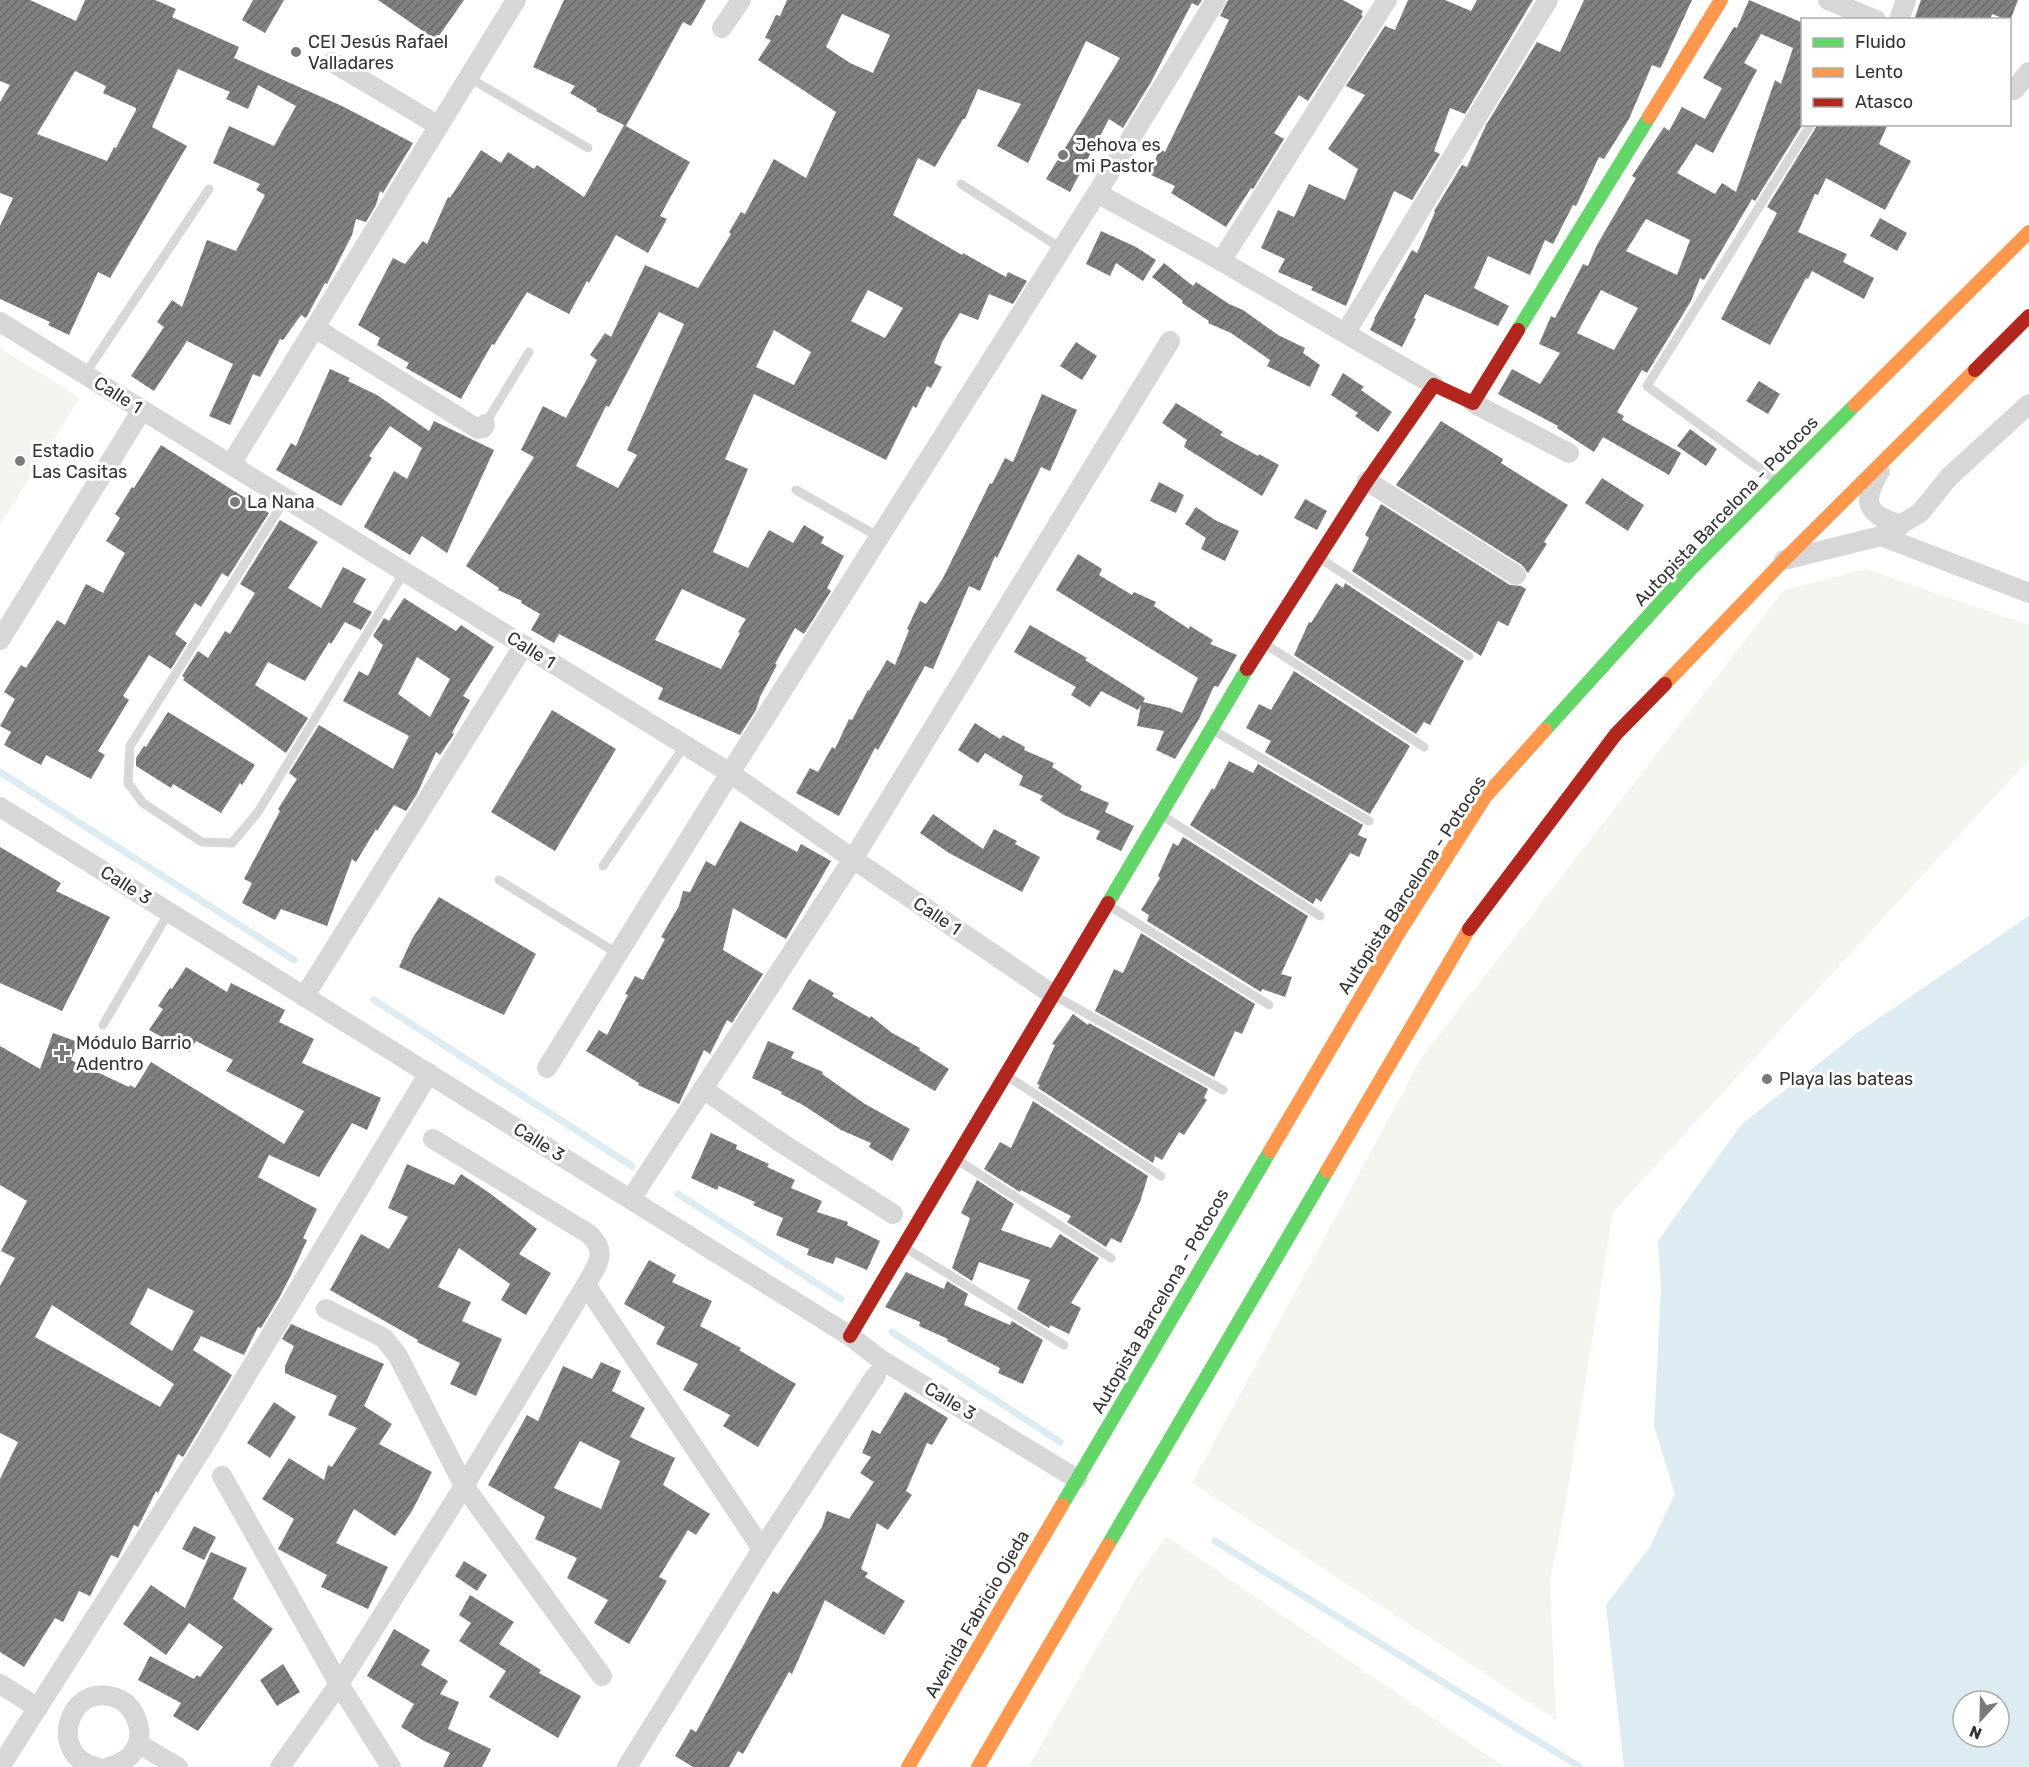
<svg xmlns="http://www.w3.org/2000/svg" width="2029" height="1767" font-family="Rubik,sans-serif">
<style>
.green{fill:#f1f5ed}
.water{fill:#ddebf3;fill-rule:evenodd}
.lines{fill:none;stroke-linecap:round;stroke-linejoin:round}
.stream{stroke:#ddebf3;stroke-width:7}
.building{fill:url(#building-hatch);fill-rule:evenodd}
.lane{stroke:#d7d7d7;stroke-width:9}
.street{stroke:#d7d7d7;stroke-width:20}
.fast{stroke:#63d668;stroke-width:14}
.slow{stroke:#ff974d;stroke-width:14}
.jam{stroke:#b3261e;stroke-width:14}
.poi-dot{fill:#7a7a7a;stroke:#fff;stroke-width:2}
.labels{text-anchor:middle;stroke-width:6;stroke-linejoin:round;paint-order:stroke}
.poi-label{font-size:18px;fill:#333;stroke:#fff;text-anchor:start}
.street-label{font-size:18px;fill:#333;stroke:#fff}
</style>
<defs>
<pattern id="building-hatch" width="6" height="6" patternUnits="userSpaceOnUse" patternTransform="scale(1.5)"><rect width="6" height="6" fill="#818181"/><path d="M-1 1l2-2M0 6l6-6M5 7l2-2" fill="none" stroke="#6a6a6a"/></pattern>
</defs>
<rect width="100%" height="100%" fill="#fff"/>
<!-- green -->
<g class="green">
<path d="M0 348 80 398 0 525Z"/>
<path d="M1866 569 2029 625V759L1613 1212 1565 1506 1550 1581 1556 1720 1192 1483 1422 1057 1784 590Z"/>
<path d="M1166 1536 1505 1767H1028L1135 1581Z"/>
</g>
<!-- water -->
<path class="water" d="M2029 916V1767H1624L1606 1605 1650 1547 1675 1494 1654 1426 1661 1288 1658 1241 1741 1125 1857 1033ZM1963 1701H1999V1737H1963Z"/>
<g class="lines">
<!-- stream -->
<g class="stream">
<path d="M0 772 294 960"/>
<path d="M374 1000 632 1166"/>
<path d="M678 1194 841 1299"/>
<path d="M892 1332 1060 1442"/>
<path d="M1215 1541 1580 1767"/>
</g>
</g>
<!-- building -->
<g class="building">
<path d="M0 0H30L76 21 85 0H155L176 9 172 17 239 47 234 58 342 106 413 143 383 193 380 191 376 205 366 222 356 219 352 235 327 284 325 283 306 318 301 315 283 340 280 339 260 377 253 374 230 425 209 416 233 364 187 341 154 391 131 376 164 327 157 322 172 300 182 307 207 240 236 251 265 195 256 190 260 184 213 163 229 126 274 146 296 106 258 85 248 109 226 99 230 92 178 69 152 127 187 146 110 278 98 272 69 335 48 325 50 322 0 299V226L13 198 0 193V102L10 85 0 81ZM75 71 106 86 103 93 136 108V110L116 148 114 147 107 161 37 134Z"/>
<path d="M253 0H284L265 33 242 20Z"/>
<path d="M378 0H464L436 40Z"/>
<path d="M564 0H706L691 26 683 22 626 126 690 162 660 216 667 219 648 253 616 235 589 283 587 281 569 314 527 292 494 345 492 344 461 399 406 368 409 363 377 345 380 338 358 325 393 258 405 264 423 241 427 244 448 197 450 198 481 150 501 163 508 152 534 169 537 165 584 197 624 125 596 111 597 109 570 93 575 86 533 67Z"/>
<path d="M787 0H1202L1198 6 1192 3 1151 82 1123 128 1109 119 1070 192 1046 179 1120 58 1086 41 1028 163 997 146 1021 104 978 89 965 119H963L935 167 918 158 893 215 962 255 963 253 1006 277 1008 272 1027 281 1013 304 989 294 978 320 960 313 942 342 934 363 942 367 931 388 927 386 916 408 913 406 886 460 754 394 725 459 748 469 713 552 748 568 769 530 793 543 804 525 824 537 821 543 844 556 827 588 831 591 804 634 795 628 775 664 777 665 760 697 756 710 740 735 658 699 663 688 559 634 554 643 531 630 540 614 521 603 522 601 498 590 499 588 466 566 534 457 521 450 543 406 566 418 597 360 590 355 605 333 611 337 645 265 698 288 731 234 729 232 741 212 745 214 774 159 806 178 836 112 758 60 771 40 765 38 776 15 780 16ZM842 14 890 35 873 73 850 63 826 47ZM868 290 903 308 885 338 851 321ZM659 312 684 324 627 450 637 455 618 488 576 466 606 406 609 407ZM774 330 811 352 794 385 756 367ZM682 589 746 619 738 632 740 633 721 669 655 640Z"/>
<path d="M1228 0H1343L1363 11 1361 15 1363 16 1308 101 1299 95 1274 133 1284 139 1253 189 1251 188 1226 227 1171 193 1175 186 1149 174 1160 149 1165 152 1229 20 1220 16Z"/>
<path d="M1408 0H1445L1471 11 1477 0H1533L1465 114 1450 108 1434 151 1440 154 1412 200 1394 191 1346 306 1311 290 1313 287 1278 272 1285 259 1261 248 1278 210 1294 217 1309 184 1345 200 1358 169 1328 149 1365 95 1346 86 1385 26 1395 30Z"/>
<path d="M1584 0H1692L1662 65 1660 68 1652 65 1629 119 1604 159 1599 157 1578 202 1576 206 1573 205 1553 244 1545 240 1530 275 1488 256 1474 288 1509 306 1498 326 1425 294 1414 318 1416 319 1402 347 1370 330 1375 319H1374L1412 250 1417 253 1435 212 1434 211 1462 165 1467 167 1486 125 1537 42 1560 52Z"/>
<path d="M1749 0 1803 23V124L1755 201 1752 199 1704 280 1700 278 1691 301 1647 373 1642 370 1617 412 1624 416 1622 420 1681 453 1669 475 1603 437 1594 452 1557 428 1558 426 1498 394 1512 369 1540 384 1560 353 1539 344 1551 316 1555 318 1583 264 1588 266 1597 245 1636 178 1632 176 1664 127 1669 131 1682 107 1705 119 1722 88 1703 78 1734 27 1737 28ZM1761 34 1793 48 1781 84 1775 80 1736 192 1722 183 1715 194 1677 173 1696 144 1713 153 1757 70 1744 63ZM1646 219 1690 240 1677 275 1626 251ZM1601 290 1638 308 1614 350 1577 333Z"/>
<path d="M1921 0H2018L2010 21 1992 14 1990 20H1914Z"/>
<path d="M1818 124H1888L1879 144 1911 161 1885 210 1826 178 1818 195 1815 194 1798 232 1847 254 1843 262 1874 278 1864 299 1812 271 1808 279 1806 278 1770 345 1721 319 1777 213 1767 207Z"/>
<path d="M1880 218 1907 233 1897 251 1870 236Z"/>
<path d="M1101 231 1136 247 1156 260 1143 281 1116 263 1110 276 1086 264Z"/>
<path d="M1164 263 1193 286 1196 282 1229 304 1243 310 1278 335 1305 348 1303 353 1320 365 1310 387 1267 366 1270 360 1231 333 1208 323 1209 321 1182 303 1183 301 1152 277Z"/>
<path d="M1076 342 1097 356 1082 380 1060 366Z"/>
<path d="M330 369 350 378 348 381 377 395 429 431 434 421 494 450 447 553 422 536 410 555 364 527 394 471 407 479 422 448 390 426 369 456 372 458 341 506 276 470 291 443 296 446Z"/>
<path d="M1343 373 1364 387 1361 390 1392 412 1378 432 1355 416 1358 413 1331 395Z"/>
<path d="M1759 381 1780 394 1768 414 1746 401Z"/>
<path d="M1042 394 1077 410 1050 471 1041 467 997 558 995 556 980 591 969 586 933 669 925 666 878 750 875 748 839 816 796 793 810 768 818 772 832 747 835 749 849 719 852 720 868 690 869 691 887 660 895 665 909 630 907 629 920 601 926 604 943 578 990 483 992 484 1005 458 1013 462Z"/>
<path d="M1176 403 1223 432 1220 435 1258 456 1259 454 1279 465 1262 496 1184 447 1187 440 1162 423Z"/>
<path d="M1441 421 1503 459 1501 463 1568 505 1544 542 1547 544 1528 573 1522 565 1396 485Z"/>
<path d="M1690 429 1717 449 1706 466 1677 446Z"/>
<path d="M161 445 269 513 228 577 222 573 201 607 195 603 175 634 187 643 171 669 149 655 123 696 129 700 98 751 105 755 91 779 46 755 41 765 4 745 11 732 0 726 15 699 4 692 21 665 26 668 57 620 65 625 86 584 103 593 125 553 106 541 120 518 115 514 132 487 134 488Z"/>
<path d="M1602 478 1644 505 1628 531 1585 503Z"/>
<path d="M1159 482 1184 495 1176 513 1150 501Z"/>
<path d="M1305 499 1327 511 1317 530 1294 518Z"/>
<path d="M1381 504 1510 585 1521 586 1526 589 1508 626 1498 621 1481 656 1352 571 1369 538 1365 535Z"/>
<path d="M1196 507 1215 520 1239 531 1225 561 1201 549 1206 538 1185 524Z"/>
<path d="M280 520 318 542 288 588 321 608 343 567 366 579 353 602 372 612 361 630 345 622 331 644 329 642 305 681 268 662 255 685 308 718 286 753 183 680 185 678 182 676 198 651 208 658 225 631 230 634 255 593 240 584Z"/>
<path d="M1078 554 1102 569 1099 575 1132 595 1134 592 1156 602 1154 606 1189 629 1190 626 1213 640 1210 644 1237 655 1218 687 1214 686 1199 719 1175 759 1156 750 1164 731 1137 726 1141 704 1138 710 1101 691 1090 707 1071 695 1076 687 1014 652 1030 625 1087 658 1085 660 1145 698 1143 702 1170 708 1182 713 1198 678 1056 590Z"/>
<path d="M1336 583 1343 588 1345 583 1464 661 1430 725 1424 722 1416 734 1294 655 1309 622 1311 623Z"/>
<path d="M404 598 456 631 461 625 494 647 463 696 470 700 452 733 454 734 440 755 436 752 417 794 406 811 394 805 377 831 376 829 356 862 352 859 327 926 281 909 275 920 242 903 252 883 244 879 280 811 278 809 297 779 289 773 319 725 393 769 409 736 343 701 359 671 368 676 383 645 373 636 384 618 389 621ZM417 657 450 679 430 717 398 694Z"/>
<path d="M1294 671 1410 746 1370 814 1265 752 1271 741 1246 728 1259 704 1271 710Z"/>
<path d="M552 710 616 749 555 851 491 812Z"/>
<path d="M168 712 255 765 242 785 240 783 221 813 173 784 171 788 136 766V758L144 746 146 747Z"/>
<path d="M975 723 1000 739 1003 735 1025 747 1024 750 1054 763 1052 767 1082 786 1080 790 1109 803 1105 812 1134 826 1121 851 1096 839 1100 831 1064 815 1040 800 1043 796 1019 785 1023 776 985 753 978 763 958 750Z"/>
<path d="M1229 761 1253 773 1258 764 1363 825 1358 835 1367 839 1359 857 1350 853 1321 902 1316 898 1313 904 1190 825 1212 788 1214 790Z"/>
<path d="M933 814 983 849 994 829 1017 841 1015 844 1040 857 1022 892 949 853 920 833Z"/>
<path d="M740 821 797 852 801 844 831 861 786 939 733 908 723 950 763 974 732 1023 727 1020 710 1054 704 1050 679 1104 638 1085 639 1083 586 1051 599 1030 607 1035 628 995 625 994 635 976 643 980 665 939 661 937 679 906 683 891 690 892 706 861 715 866Z"/>
<path d="M1183 837 1308 916 1281 974 1292 977 1285 997 1262 989 1261 992 1147 921 1149 915 1141 910 1160 878 1158 876 1173 843 1178 846Z"/>
<path d="M0 847 61 883 56 891 110 917 62 1011 0 983Z"/>
<path d="M439 897 536 954 504 1015 399 967 412 939Z"/>
<path d="M1141 933 1255 1004 1242 1034 1235 1031 1214 1077 1095 1011 1114 969 1123 973Z"/>
<path d="M186 967 227 992 231 983 285 1010 279 1022 314 1039 302 1063 381 1098 367 1130 352 1123 319 1177 269 1155 258 1177 317 1209 303 1238 307 1240 291 1275 279 1298 261 1328 258 1327 244 1355 201 1336 193 1350 232 1375 231 1377 183 1457 178 1454 158 1493 156 1491 138 1527 134 1525 118 1558 111 1555 90 1596 79 1591 63 1622 55 1618 24 1667 0 1652V1479L18 1442 0 1433V1286L15 1258 1 1251 27 1201 0 1185V1046L40 1069 53 1033 78 1042 71 1060 129 1087 130 1085 135 1088 151 1062 284 1144 304 1111 226 1071 233 1060 196 1041 190 1052 149 1030 163 1009 158 1006 170 988 172 989ZM148 1288 194 1311 172 1351 130 1324ZM52 1305 174 1384 160 1407 35 1337Z"/>
<path d="M809 979 834 993 832 996 870 1018 871 1016 892 1033 920 1048 919 1050 949 1069 935 1091 792 1009Z"/>
<path d="M1073 1014 1088 1025 1089 1023 1208 1089 1204 1098 1207 1100 1184 1135 1179 1132 1162 1160 1155 1156 1153 1163 1038 1088 1040 1085 1037 1084 1055 1045 1052 1044Z"/>
<path d="M768 1041 794 1052 791 1058 823 1072 822 1074 865 1104 910 1129 892 1161 869 1147 871 1143 841 1130 803 1105 781 1094 782 1092 752 1078Z"/>
<path d="M1033 1101 1148 1176 1140 1202 1121 1243 1111 1238 1106 1247 1067 1222 1071 1216 1021 1190 1020 1192 984 1169 1000 1142 1011 1148Z"/>
<path d="M711 1133 737 1145 736 1149 769 1164 767 1167 795 1180 791 1188 822 1201 817 1212 848 1222 847 1225 880 1241 867 1270 836 1257 833 1264 807 1255 809 1249 776 1235 783 1218 753 1205 755 1202 719 1186 717 1190 691 1178Z"/>
<path d="M407 1164 454 1185 461 1174 488 1192 537 1229 519 1254 551 1273 526 1315 501 1300 510 1284 459 1248 438 1287 471 1302 462 1321 502 1339 476 1396 450 1384 460 1363 417 1342 418 1340 330 1290 361 1234 389 1249 408 1217 388 1208Z"/>
<path d="M977 1180 1014 1204 1001 1230 1051 1248 1060 1234 1099 1258 1071 1303 1081 1308 1069 1334 1050 1325 1049 1328 1017 1309 1030 1280 979 1262 972 1281 952 1268 970 1218 961 1213Z"/>
<path d="M649 1260 676 1275 672 1282 712 1301 700 1326 741 1348 739 1350 796 1384 758 1447 723 1426 730 1415 683 1390 698 1364 656 1344 665 1327 624 1304Z"/>
<path d="M906 1272 944 1289 947 1281 968 1294 964 1305 1010 1325 1012 1321 1043 1340 1023 1384 998 1373 1000 1368 947 1341 948 1339 919 1326 920 1322 885 1307Z"/>
<path d="M291 1324 384 1364 364 1406 392 1424 379 1444 432 1472 412 1511 395 1536 354 1509 336 1543 388 1567 368 1609 321 1587 327 1575 278 1549 294 1519 262 1499 289 1458 324 1480 328 1465 332 1467 357 1428 328 1415 337 1396 285 1373V1366L294 1346 282 1339Z"/>
<path d="M601 1362 621 1371 612 1391 645 1408 630 1437 675 1458 663 1485 710 1514 696 1535 688 1530 659 1577 667 1581 629 1644 594 1623 608 1600 567 1578 577 1558 535 1539 545 1517 488 1485 527 1415 538 1421 563 1366 592 1379ZM580 1441 620 1461 601 1509 554 1488Z"/>
<path d="M905 1392 948 1418 932 1445 927 1443 906 1491 912 1495 888 1530 877 1523 861 1569 868 1573 865 1577 905 1601 884 1635 825 1600 792 1674 789 1672 743 1754 738 1751 729 1767H693L675 1756 691 1729 696 1732 773 1591 778 1594 822 1527 827 1511 849 1519 874 1482 860 1473 871 1457 862 1453 872 1430 880 1434Z"/>
<path d="M274 1402 296 1417 270 1458 247 1443Z"/>
<path d="M194 1526 216 1537 204 1560 182 1549Z"/>
<path d="M211 1552 247 1568 233 1599 273 1629 198 1731 173 1716 181 1703 138 1680 150 1656 194 1679 197 1675 200 1677 223 1647 189 1623 166 1655 123 1624 151 1585 185 1608Z"/>
<path d="M464 1561 487 1575 477 1591 455 1576Z"/>
<path d="M470 1595 514 1622 499 1644 541 1670 539 1673 581 1696 558 1738 489 1697 506 1671 459 1641 471 1623 459 1615Z"/>
<path d="M394 1629 430 1650 421 1665 448 1681 440 1694 459 1702 448 1729 491 1749 482 1767H443L450 1753 424 1741 401 1727 414 1704 367 1676Z"/>
<path d="M283 1664 300 1692 277 1706 260 1680Z"/>
</g>
<g class="lines">
<!-- lane -->
<g class="lane">
<path d="M468 77 588 148"/>
<path d="M961 184 1062 249"/>
<path d="M85 374 209 189"/>
<path d="M485 424 529 352"/>
<path d="M1776 480 1647 386 1811 124"/>
<path d="M796 490 879 537"/>
<path d="M286 498 130 746 128 783 143 803 202 842 232 843 258 812 405 571"/>
<path d="M1321 559 1469 656"/>
<path d="M1265 644 1424 747"/>
<path d="M1213 730 1369 821"/>
<path d="M1163 816 1320 916"/>
<path d="M603 866 685 745"/>
<path d="M499 880 618 954"/>
<path d="M1108 905 1269 1005"/>
<path d="M1055 996 1223 1090"/>
<path d="M103 1025 169 912"/>
<path d="M1007 1076 1161 1176"/>
<path d="M959 1161 1111 1258"/>
<path d="M904 1247 1064 1345"/>
</g>
<!-- street -->
<g class="street">
<path d="M1216 0 1097 193 1221 261 1434 385"/>
<path d="M1828 0 1876 20"/>
<path d="M1899 20 1906 0"/>
<path d="M722 28 741 0"/>
<path d="M332 62 439 126"/>
<path d="M2014 90 2029 72"/>
<path d="M1221 261 1387 0"/>
<path d="M0 322 730 773 853 859 1052 994"/>
<path d="M315 328 478 429 483 428 485 424"/>
<path d="M1346 332 1548 0"/>
<path d="M1473 403 1569 453"/>
<path d="M231 464 516 0"/>
<path d="M1880 471C1861 503 1866 514 1901 525"/>
<path d="M1367 481 1516 575"/>
<path d="M1881 536 1920 513 1949 477 2029 404"/>
<path d="M1784 560 1881 536 2029 593"/>
<path d="M0 640 142 410"/>
<path d="M0 807 850 1336 880 1359 1077 1479"/>
<path d="M304 997 524 645"/>
<path d="M547 1068 730 773 1097 193"/>
<path d="M703 1089 780 1142 893 1214"/>
<path d="M631 1199 853 859 1170 341"/>
<path d="M586 1285 762 1549"/>
<path d="M326 1309 384 1338 398 1356 464 1486 602 1676"/>
<path d="M222 1476 339 1684 391 1767"/>
<path d="M0 1684 38 1708"/>
<path d="M139 1744 178 1767"/>
<path d="M0 1767 202 1449 429 1073"/>
<path d="M97 1767C48 1758 66 1683 113 1697 124 1700 132 1708 136 1718 146 1742 133 1761 109 1767"/>
<path d="M280 1767 339 1684 464 1486 586 1285C597 1264 609 1253 589 1234L433 1139"/>
<path d="M627 1767 762 1549 876 1375"/>
</g>
<!-- fast -->
<g class="fast">
<path d="M1518 330 1649 117"/>
<path d="M1545 730 1690 570 1855 405"/>
<path d="M1108 903 1247 669"/>
<path d="M1062 1505 1270 1151"/>
<path d="M1108 1545 1327 1171"/>
</g>
<!-- slow -->
<g class="slow">
<path d="M1649 117 1721 0"/>
<path d="M1855 405 2029 232"/>
<path d="M1665 684 1784 560 1975 370"/>
<path d="M1270 1151 1398 934 1485 797 1545 730"/>
<path d="M1327 1171 1469 929"/>
<path d="M908 1767 1062 1505"/>
<path d="M978 1767 1108 1545"/>
</g>
<!-- jam -->
<g class="jam">
<path d="M1975 370 2029 316"/>
<path d="M1247 669 1367 481 1434 385 1473 403 1518 330"/>
<path d="M1469 929 1616 734 1665 684"/>
<path d="M850 1336 1108 903"/>
</g>
</g>
<!-- markers -->
<g class="poi-dot">
<circle cx="296" cy="52" r="6"/>
<circle cx="1063" cy="155" r="6"/>
<circle cx="20" cy="461" r="6"/>
<circle cx="235" cy="502" r="6"/>
<path d="M59 1044h6v6h6v6h-6v6h-6v-6h-6v-6h6z"/>
<circle cx="1767" cy="1079" r="6"/>
</g>
<g class="labels">
<!-- poi labels -->
<g class="poi-label">
<text x="308" y="48">CEI Jesús Rafael<tspan x="308" dy="21">Valladares</tspan></text>
<text x="1075" y="151">Jehova es<tspan x="1075" dy="21">mi Pastor</tspan></text>
<text x="32" y="457">Estadio<tspan x="32" dy="21">Las Casitas</tspan></text>
<text x="247" y="508">La Nana</text>
<text x="76" y="1049">Módulo Barrio<tspan x="76" dy="21">Adentro</tspan></text>
<text x="1779" y="1085">Playa las bateas</text>
</g>
<!-- street labels -->
<g class="street-label">
<text transform="translate(118 395) rotate(32)" y="6">Calle 1</text>
<text transform="translate(1726 511) rotate(-46)" y="6">Autopista Barcelona - Potocos</text>
<text transform="translate(531 650) rotate(32)" y="6">Calle 1</text>
<text transform="translate(126 885) rotate(32)" y="6">Calle 3</text>
<text transform="translate(1412 885) rotate(-57)" y="6">Autopista Barcelona - Potocos</text>
<text transform="translate(937 916) rotate(34)" y="6">Calle 1</text>
<text transform="translate(539 1142) rotate(32)" y="6">Calle 3</text>
<text transform="translate(1160 1301) rotate(-60)" y="6">Autopista Barcelona - Potocos</text>
<text transform="translate(950 1401) rotate(31)" y="6">Calle 3</text>
<text transform="translate(977 1614) rotate(-60)" y="6">Avenida Fabricio Ojeda</text>
</g>
</g>
<!-- legend -->
<rect x="1801" y="18" width="210" height="108" fill="#ffffff" stroke="#adadad" stroke-width="1.5"/>
<rect x="1813" y="38" width="30" height="9" fill="#63d668" stroke="#adadad" stroke-width="1.5"/>
<text x="1855" y="48" font-size="18" fill="#333333">Fluido</text>
<rect x="1813" y="68" width="30" height="9" fill="#ff974d" stroke="#adadad" stroke-width="1.5"/>
<text x="1855" y="78" font-size="18" fill="#333333">Lento</text>
<rect x="1813" y="98" width="30" height="9" fill="#b3261e" stroke="#adadad" stroke-width="1.5"/>
<text x="1855" y="108" font-size="18" fill="#333333">Atasco</text>
<!-- north arrow -->
<g transform="translate(1981 1719) rotate(202)"><circle r="28" fill="#ffffff" stroke="#adadad" stroke-width="1.5"/>
<path d="M0-4.5L10 22L0 15L-10 22Z" fill="#7a7a7a"/>
<text y="-9" font-size="16" font-weight="bold" text-anchor="middle" fill="#333333">N</text>
</g>
</svg>
